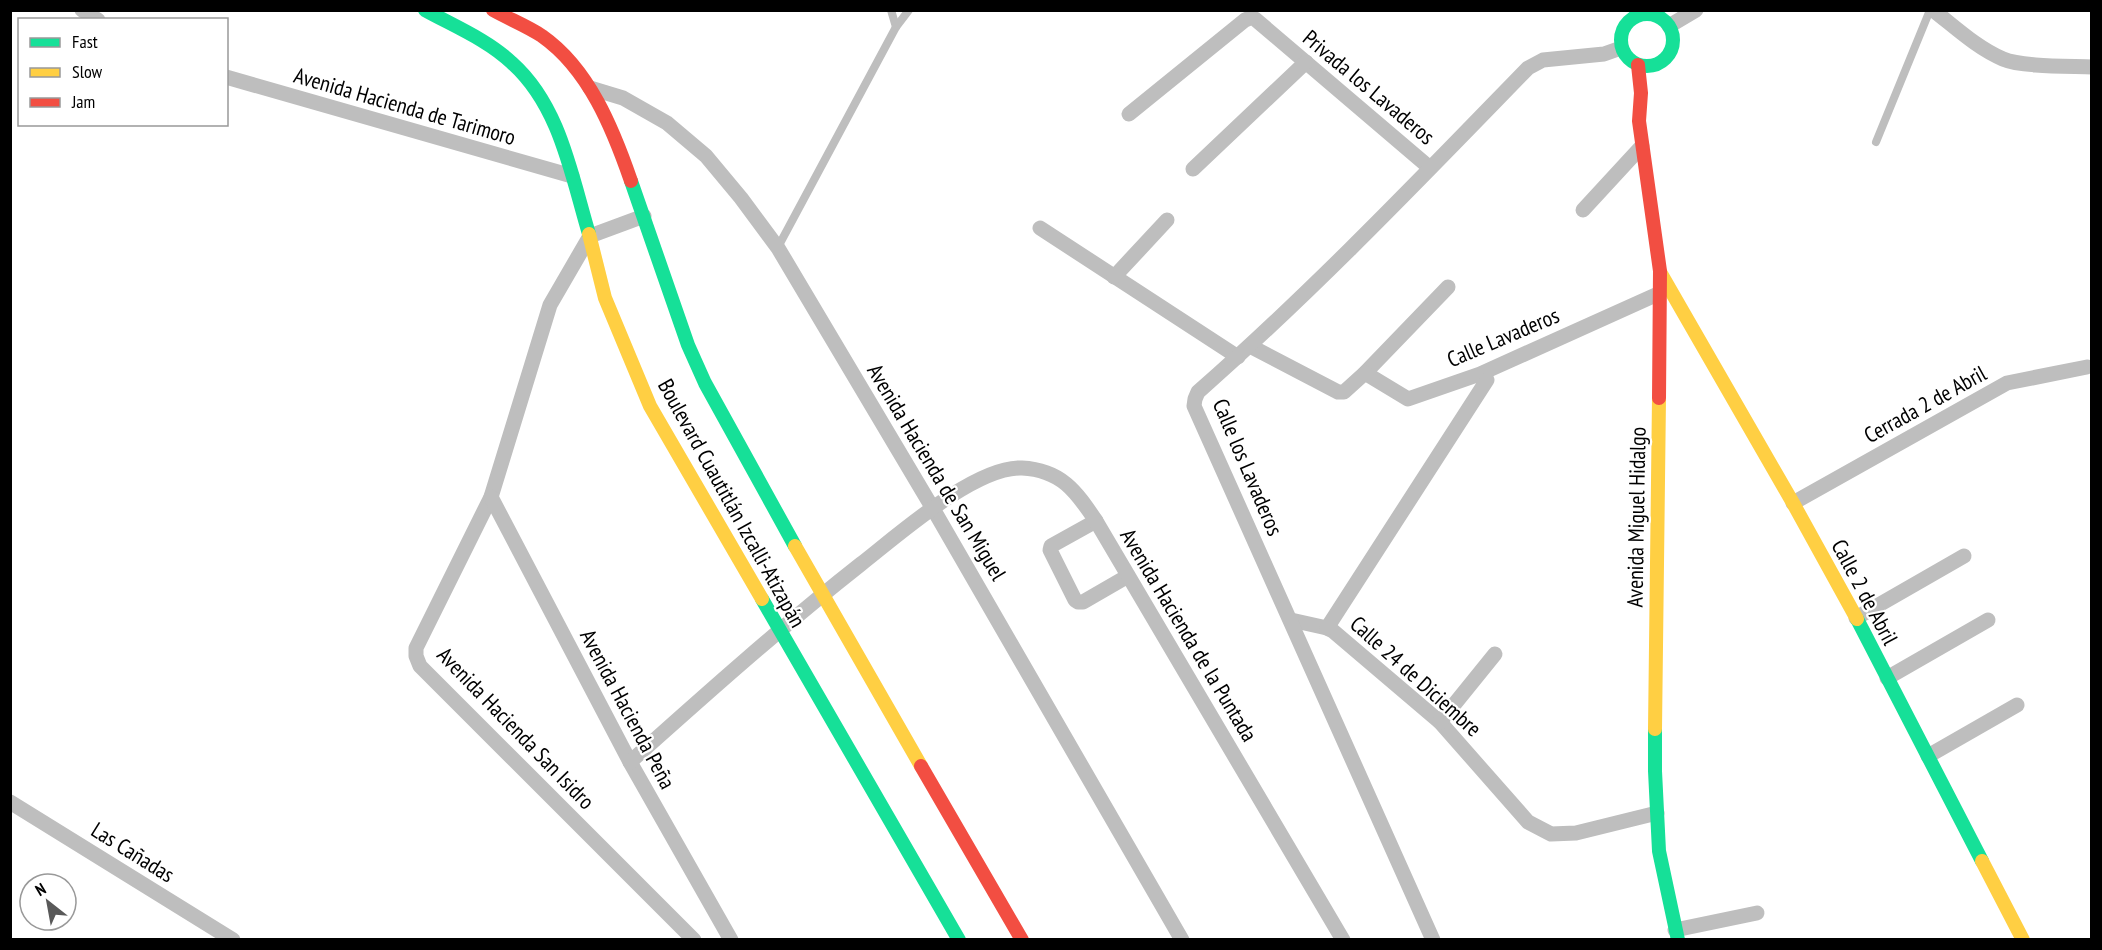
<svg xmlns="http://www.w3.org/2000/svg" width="2102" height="950" font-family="'PT Sans Narrow',sans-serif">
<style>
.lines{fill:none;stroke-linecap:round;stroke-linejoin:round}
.lane{stroke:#bebebe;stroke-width:8}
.street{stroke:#bebebe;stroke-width:15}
.fast{stroke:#16e098;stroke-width:14}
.slow{stroke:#ffcf43;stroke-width:14}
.jam{stroke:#f24e42;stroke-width:14}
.labels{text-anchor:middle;stroke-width:4.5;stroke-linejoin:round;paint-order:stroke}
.street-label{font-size:22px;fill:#000;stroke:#fff}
</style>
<rect width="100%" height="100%" fill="#fff"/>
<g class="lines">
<!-- lane -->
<g class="lane">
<path d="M891 10 896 27"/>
<path d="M1876 142 1930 10"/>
<path d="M778 247 896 27 909 10"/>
</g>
<!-- street -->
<g class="street">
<path d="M82 10 98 20"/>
<path d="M1933 10C1955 27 1977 48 2003 59 2022 67 2069 66 2092 67"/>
<path d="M1669 26 1696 10"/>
<path d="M226 77 572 176"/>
<path d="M590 88 623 98 667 123 706 156 741 198 778 248 932 507 1182 940"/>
<path d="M1129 114 1245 20 1250 18 1255 19 1430 168"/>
<path d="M1193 169 1306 62"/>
<path d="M1583 210 1642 146"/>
<path d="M644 216 590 236 550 305 491 497 416 648V656L420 666 694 940"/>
<path d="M1040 228 1238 357"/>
<path d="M1114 277 1167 220"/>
<path d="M1250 346 1338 392H1344L1365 373 1448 287"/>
<path d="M1365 373 1408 399 1480 374 1660 293"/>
<path d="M491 497 630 762 731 940"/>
<path d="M1793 503 2007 383 2087 367"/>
<path d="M1096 521 1051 546 1050 550 1075 600 1078 602H1083L1128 576"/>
<path d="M1856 618 1964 556"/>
<path d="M1291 620 1327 628 1333 631 1440 722 1528 822 1551 834 1576 833 1657 813"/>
<path d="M1327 628 1487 380"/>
<path d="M1887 678 1988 620"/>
<path d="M1440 722 1495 654"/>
<path d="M1928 756 2017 705"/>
<path d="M630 762C706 694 781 627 861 564 897 536 975 466 1022 468 1061 470 1076 491 1096 521L1343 940"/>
<path d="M10 802 233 940"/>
<path d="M1675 930 1757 913"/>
<path d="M1433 940 1194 406 1195 399 1198 392C1314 290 1421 178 1528 68L1543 60 1604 54 1621 48"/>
</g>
<!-- fast -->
<g class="fast">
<path d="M425 10C454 26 488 40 512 63 560 106 571 174 589 234"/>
<circle cx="1647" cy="40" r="26"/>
<path d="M631 181 688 345 705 383 795 546"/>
<path d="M762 599 959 940"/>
<path d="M1857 619 1982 861"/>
<path d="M1655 729V771L1659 851 1678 940"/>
</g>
<!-- slow -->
<g class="slow">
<path d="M589 234 605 298 650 406 762 599"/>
<path d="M1660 272 1793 503 1857 619"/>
<path d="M795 546 921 766"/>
<path d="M1655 729 1659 398"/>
<path d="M1982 861 2023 940"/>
</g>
<!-- jam -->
<g class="jam">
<path d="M493 10C509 19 527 26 542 36 589 69 613 129 631 181"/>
<path d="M1638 65 1641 93 1639 121 1660 271 1659 398"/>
<path d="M921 766 1022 940"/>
</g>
</g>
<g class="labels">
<!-- street labels -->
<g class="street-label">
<text transform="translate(1369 87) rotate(40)" y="8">Privada los Lavaderos</text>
<text transform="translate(405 106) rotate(16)" y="8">Avenida Hacienda de Tarimoro</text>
<text transform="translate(1503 337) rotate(-23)" y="8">Calle Lavaderos</text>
<text transform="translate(1925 404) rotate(-29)" y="8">Cerrada 2 de Abril</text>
<text transform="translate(1248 467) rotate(67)" y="8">Calle los Lavaderos</text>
<text transform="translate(937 472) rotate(59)" y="8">Avenida Hacienda de San Miguel</text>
<text transform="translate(732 503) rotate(61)" y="8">Boulevard Cuautitlán Izcalli-Atizapán</text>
<text transform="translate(1636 517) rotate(-89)" y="8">Avenida Miguel Hidalgo</text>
<text transform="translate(1865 592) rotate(62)" y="8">Calle 2 de Abril</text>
<text transform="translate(1189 635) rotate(59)" y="8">Avenida Hacienda de la Puntada</text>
<text transform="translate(1416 676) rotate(42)" y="8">Calle 24 de Diciembre</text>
<text transform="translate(628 709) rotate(62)" y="8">Avenida Hacienda Peña</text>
<text transform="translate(516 728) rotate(46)" y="8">Avenida Hacienda San Isidro</text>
<text transform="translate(133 852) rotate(32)" y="8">Las Cañadas</text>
</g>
</g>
<!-- border -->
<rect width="2102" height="950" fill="none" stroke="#000000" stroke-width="24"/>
<!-- legend -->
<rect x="18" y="18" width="210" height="108" fill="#ffffff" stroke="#999999" stroke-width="1.5"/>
<rect x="30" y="38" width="30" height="9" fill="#16e098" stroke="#999999" stroke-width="1.5"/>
<text x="72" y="48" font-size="18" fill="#000000">Fast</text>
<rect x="30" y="68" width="30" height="9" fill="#ffcf43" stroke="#999999" stroke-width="1.5"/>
<text x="72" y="78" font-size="18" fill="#000000">Slow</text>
<rect x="30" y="98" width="30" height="9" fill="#f24e42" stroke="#999999" stroke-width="1.5"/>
<text x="72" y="108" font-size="18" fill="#000000">Jam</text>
<!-- north arrow -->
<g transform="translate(48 902) rotate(329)"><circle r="28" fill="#ffffff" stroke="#999999" stroke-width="1.5"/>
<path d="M0-4.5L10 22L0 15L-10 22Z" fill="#595959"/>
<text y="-9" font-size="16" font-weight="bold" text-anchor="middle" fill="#000000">N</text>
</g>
</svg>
